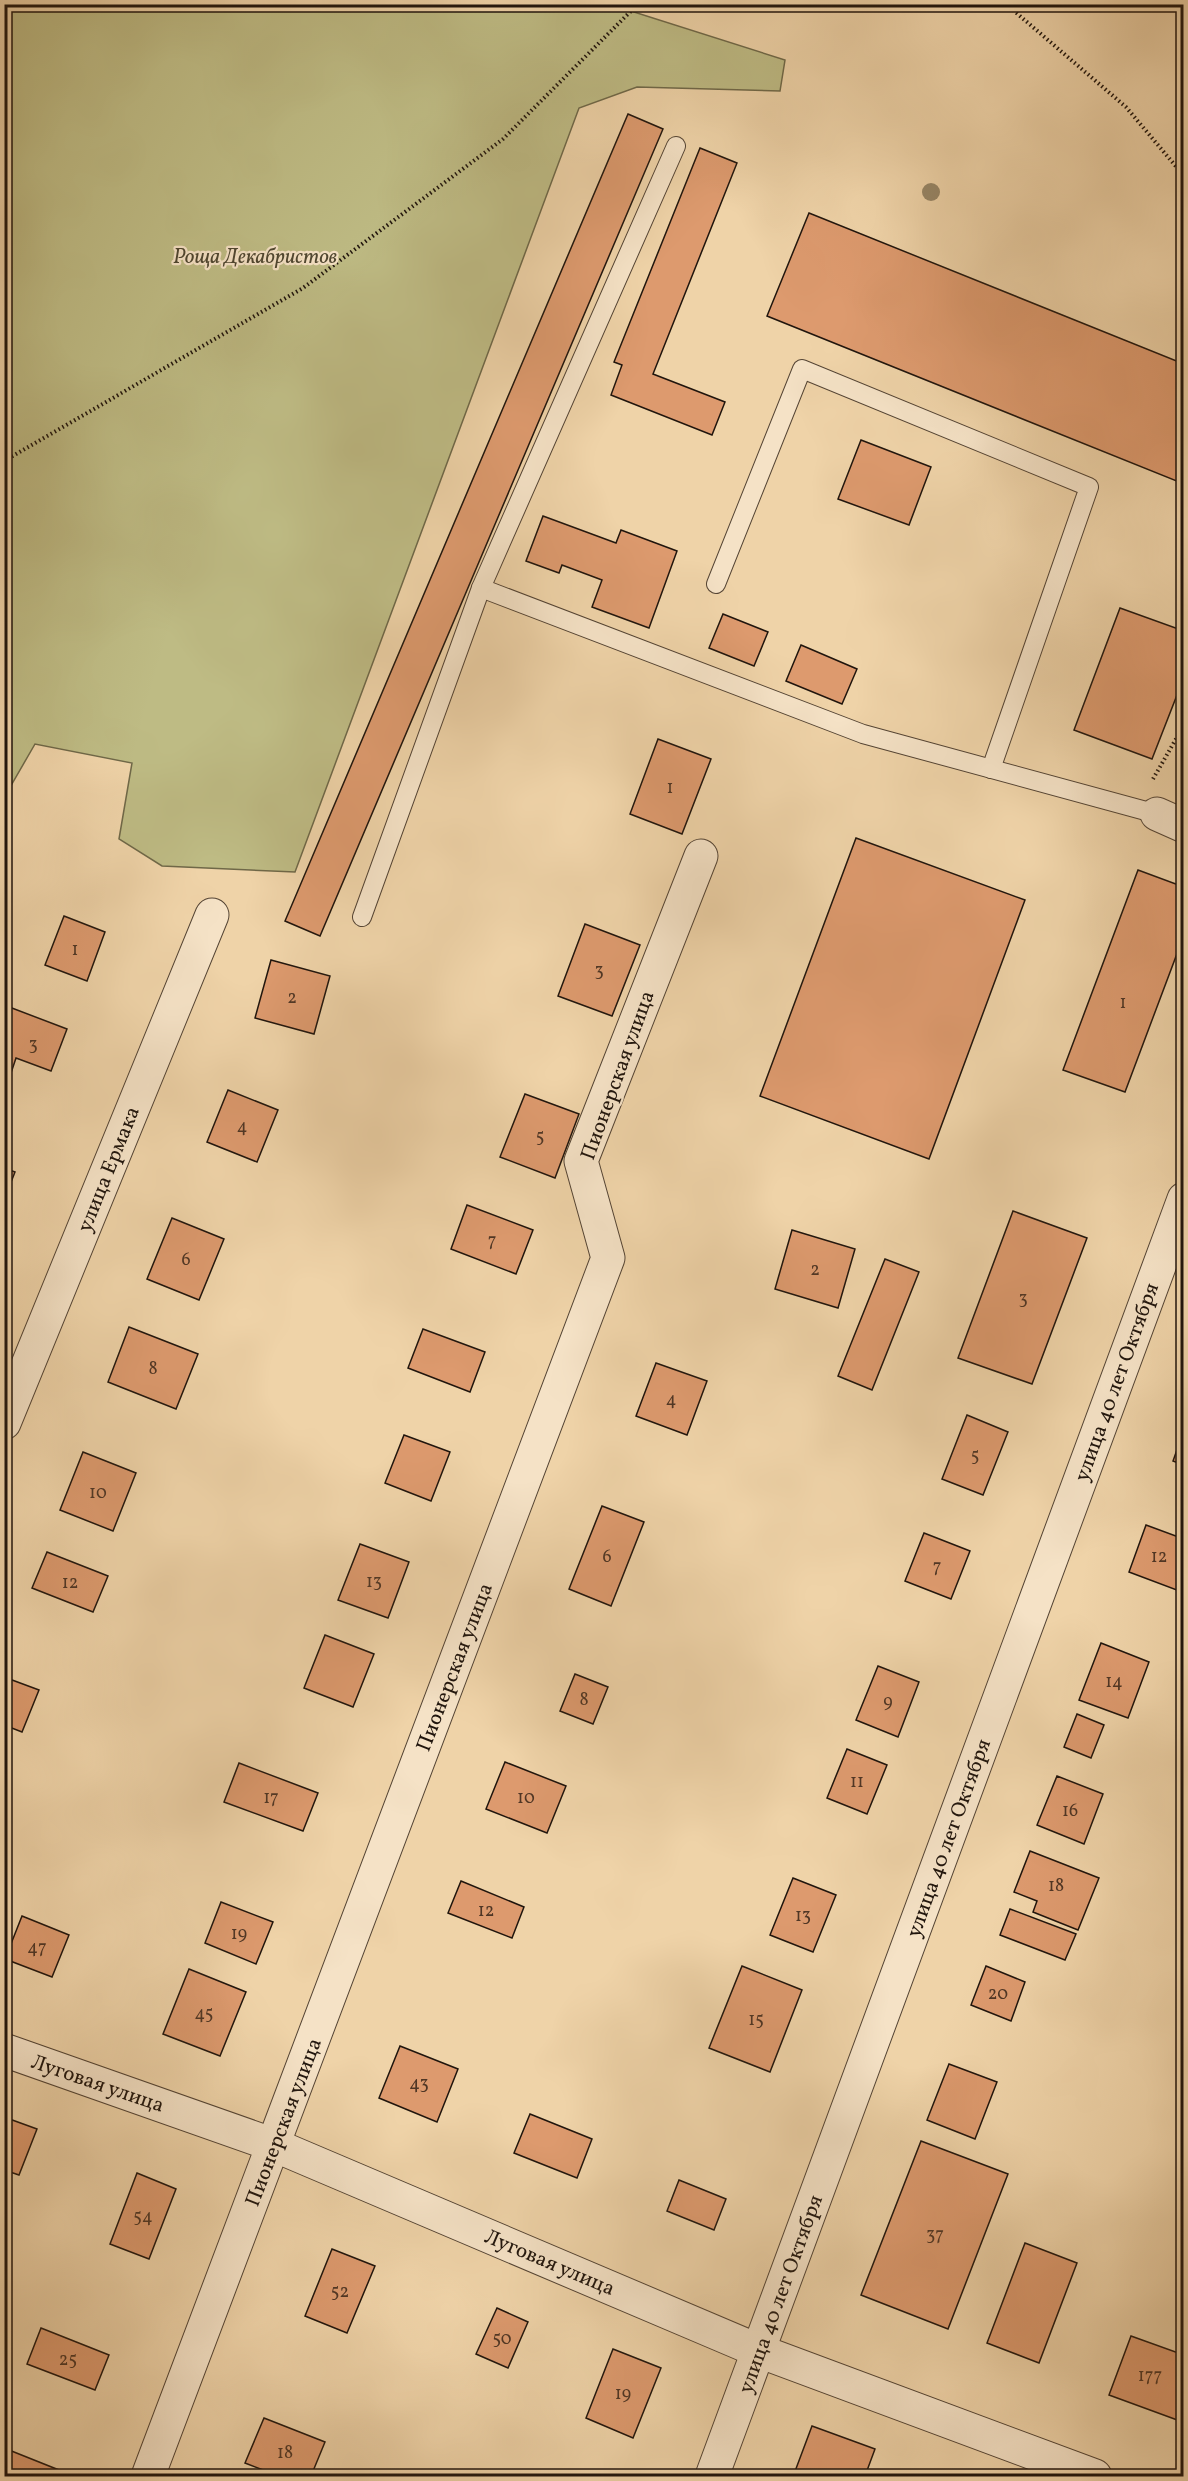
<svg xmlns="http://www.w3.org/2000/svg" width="1188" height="2481" font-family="Vollkorn,serif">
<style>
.green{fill:#bebb84;stroke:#6f6848;stroke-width:1.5}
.building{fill:#dd9a6e;stroke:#20150d;stroke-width:1.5}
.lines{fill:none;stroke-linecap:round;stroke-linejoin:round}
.service-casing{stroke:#544434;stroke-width:20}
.minor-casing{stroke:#544434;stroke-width:35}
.tertiary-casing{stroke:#544434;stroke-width:35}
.path{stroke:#20150d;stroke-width:4;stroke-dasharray:1.5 3;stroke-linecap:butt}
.service{stroke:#f5e2c6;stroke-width:18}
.minor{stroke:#f5e2c6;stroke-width:33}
.tertiary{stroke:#f5e2c6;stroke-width:33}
.tree{fill:#978667}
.labels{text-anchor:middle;stroke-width:4.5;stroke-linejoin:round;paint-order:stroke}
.number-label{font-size:18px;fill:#4f3625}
.park-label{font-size:21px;font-style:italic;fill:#4f4731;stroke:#f5e2c6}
.street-label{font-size:21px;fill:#20150d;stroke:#f5e2c6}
</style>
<rect width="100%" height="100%" fill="#efd3a8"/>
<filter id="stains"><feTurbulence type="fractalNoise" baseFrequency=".00333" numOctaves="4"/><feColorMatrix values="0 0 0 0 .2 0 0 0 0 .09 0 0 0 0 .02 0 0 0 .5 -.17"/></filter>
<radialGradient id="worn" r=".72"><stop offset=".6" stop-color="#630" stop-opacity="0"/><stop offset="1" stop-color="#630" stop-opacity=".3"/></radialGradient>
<!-- green -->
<path class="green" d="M5 4 612 5 785 60 780 91 637 87 579 108 295 872 162 866 119 839 132 763 35 744 5 796Z"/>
<!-- building -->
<g class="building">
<path d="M628 114 663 129 320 936 285 921Z"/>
<path d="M700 148 737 163 653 374 725 402 712 435 611 395 622 365 614 362Z"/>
<path d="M809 213 1184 364V484L767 316Z"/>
<path d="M861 440 931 467 909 525 838 499Z"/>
<path d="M543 516 616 543 621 530 677 551 649 628 592 607 602 580 562 565 559 573 526 561Z"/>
<path d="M1120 608 1184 631V677L1152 759 1074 730Z"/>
<path d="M723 614 768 632 754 666 709 648Z"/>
<path d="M801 645 857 669 842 704 786 681Z"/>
<path d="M658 739 711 759 682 834 630 814Z"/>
<path d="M856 838 1025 900 929 1159 760 1096Z"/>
<path d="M1138 870 1184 887V935L1125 1092 1063 1070Z"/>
<path d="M64 916 105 932 87 981 45 965Z"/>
<path d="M585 924 640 945 612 1016 558 996Z"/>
<path d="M271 960 330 976 314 1034 255 1018Z"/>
<path d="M4 1005 67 1029 51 1071 16 1058 11 1073 4 1070Z"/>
<path d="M228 1090 278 1110 257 1162 207 1142Z"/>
<path d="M525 1094 579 1114 555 1178 500 1157Z"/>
<path d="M4 1168 15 1172 4 1200Z"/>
<path d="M467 1205 533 1230 516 1274 451 1249Z"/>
<path d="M1013 1211 1087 1238 1032 1384 958 1358Z"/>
<path d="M172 1218 224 1239 199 1300 147 1279Z"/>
<path d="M792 1230 855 1249 838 1308 775 1289Z"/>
<path d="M885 1259 919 1272 872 1390 838 1376Z"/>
<path d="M129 1327 198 1354 176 1409 108 1382Z"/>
<path d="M423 1329 485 1352 470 1392 408 1368Z"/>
<path d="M656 1363 707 1381 687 1435 636 1416Z"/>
<path d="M967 1415 1008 1432 983 1495 942 1479Z"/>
<path d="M1184 1430V1465L1173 1461Z"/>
<path d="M404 1435 450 1452 431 1501 385 1483Z"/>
<path d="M83 1452 136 1473 113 1531 60 1510Z"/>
<path d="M602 1506 644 1522 611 1606 569 1589Z"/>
<path d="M1146 1525 1184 1539 1182 1592 1129 1572Z"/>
<path d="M924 1533 970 1551 951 1599 905 1581Z"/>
<path d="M360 1544 409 1562 388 1618 338 1600Z"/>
<path d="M47 1552 108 1576 93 1612 32 1588Z"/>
<path d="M325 1635 374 1654 353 1707 304 1688Z"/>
<path d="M1101 1643 1149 1662 1128 1718 1079 1700Z"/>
<path d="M878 1666 919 1682 898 1737 856 1720Z"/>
<path d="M575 1674 608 1687 593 1724 560 1711Z"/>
<path d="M4 1677 39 1690 22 1732 4 1725Z"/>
<path d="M1077 1714 1104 1725 1091 1758 1064 1747Z"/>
<path d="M847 1749 887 1765 867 1814 827 1798Z"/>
<path d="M505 1762 566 1786 547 1833 486 1809Z"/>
<path d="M239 1763 318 1793 303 1831 224 1802Z"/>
<path d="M1057 1776 1103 1794 1084 1844 1037 1825Z"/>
<path d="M1030 1851 1099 1878 1078 1930 1033 1912 1037 1901 1014 1892Z"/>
<path d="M793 1878 836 1895 813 1952 770 1935Z"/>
<path d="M461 1881 524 1907 512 1938 448 1913Z"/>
<path d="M221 1902 273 1922 256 1964 205 1943Z"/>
<path d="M1010 1909 1076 1934 1065 1960 1000 1935Z"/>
<path d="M22 1916 69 1935 52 1977 5 1959Z"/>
<path d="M742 1966 802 1990 770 2072 709 2048Z"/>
<path d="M986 1966 1025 1982 1011 2021 971 2005Z"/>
<path d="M189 1969 246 1992 220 2056 163 2034Z"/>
<path d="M400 2046 458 2069 437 2122 379 2098Z"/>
<path d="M949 2064 997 2082 975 2139 927 2120Z"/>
<path d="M530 2114 592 2139 577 2178 514 2153Z"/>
<path d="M4 2117 37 2129 19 2175 4 2170Z"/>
<path d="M921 2141 1008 2174 948 2329 861 2295Z"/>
<path d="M137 2173 176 2189 149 2259 110 2244Z"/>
<path d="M679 2180 726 2199 714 2230 667 2211Z"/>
<path d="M1025 2243 1077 2263 1039 2363 987 2343Z"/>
<path d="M332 2249 375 2266 347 2333 305 2316Z"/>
<path d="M497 2308 528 2322 508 2368 476 2354Z"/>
<path d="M41 2328 109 2355 95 2390 27 2364Z"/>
<path d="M1131 2336 1184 2355V2411L1180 2421 1109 2395Z"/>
<path d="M613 2349 661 2368 633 2438 586 2418Z"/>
<path d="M264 2418 325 2442 311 2476H279L245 2463Z"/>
<path d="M812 2426 875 2449 865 2476H800L794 2474Z"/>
<path d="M9 2450 64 2472 62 2476H4V2462Z"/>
</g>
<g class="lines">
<!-- service casing -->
<g class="service-casing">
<g id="service">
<path d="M716 584 802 369 1089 487 991 769"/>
<path d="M481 588 863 734 1157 814"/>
<path d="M362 917 481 588 676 146"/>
</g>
</g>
<!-- minor casing -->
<g class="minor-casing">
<g id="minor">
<path d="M1157 814 1184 826"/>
<path d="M4 1423 212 915"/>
<path d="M148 2476 608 1258 581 1161 701 856"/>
<path d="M712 2476 1184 1199"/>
</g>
</g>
<!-- tertiary casing -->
<g class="tertiary-casing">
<path id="tertiary" d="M4 2050 274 2145 759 2351 1095 2476"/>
</g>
<!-- path -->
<g class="path">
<path d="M1006 4 1126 107 1184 176"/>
<path d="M4 461 303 288 503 139 638 4"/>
<path d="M1153 779 1184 725"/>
</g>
<!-- service -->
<use href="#service" class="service"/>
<!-- minor -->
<use href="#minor" class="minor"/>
<!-- tertiary -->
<use href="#tertiary" class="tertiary"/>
</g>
<!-- trees -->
<circle class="tree" cx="931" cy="192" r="9"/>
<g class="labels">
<!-- number labels -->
<g class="number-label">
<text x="670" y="793">1</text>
<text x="75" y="955">1</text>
<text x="599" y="976">3</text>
<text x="292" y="1003">2</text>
<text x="1123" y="1008">1</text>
<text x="33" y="1050">3</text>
<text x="242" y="1132">4</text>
<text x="540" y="1142">5</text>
<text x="492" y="1246">7</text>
<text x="186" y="1265">6</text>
<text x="815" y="1275">2</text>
<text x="1023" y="1304">3</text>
<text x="153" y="1374">8</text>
<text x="671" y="1405">4</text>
<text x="975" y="1461">5</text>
<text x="98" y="1498">10</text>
<text x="607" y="1562">6</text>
<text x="1159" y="1562">12</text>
<text x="937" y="1572">7</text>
<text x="374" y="1587">13</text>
<text x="70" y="1588">12</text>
<text x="1114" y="1687">14</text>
<text x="584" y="1705">8</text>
<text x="888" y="1707">9</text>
<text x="857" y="1787">11</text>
<text x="271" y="1803">17</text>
<text x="526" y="1803">10</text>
<text x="1070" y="1816">16</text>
<text x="1056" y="1891">18</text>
<text x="486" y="1916">12</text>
<text x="803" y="1921">13</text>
<text x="239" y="1939">19</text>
<text x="37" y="1953">47</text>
<text x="998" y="1999">20</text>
<text x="204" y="2019">45</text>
<text x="756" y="2025">15</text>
<text x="419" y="2089">43</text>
<text x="143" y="2222">54</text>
<text x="935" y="2240">37</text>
<text x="340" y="2297">52</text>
<text x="502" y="2344">50</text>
<text x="68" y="2365">25</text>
<text x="1150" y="2381">177</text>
<text x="623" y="2399">19</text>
<text x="285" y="2458">18</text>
</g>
<!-- park labels -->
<g class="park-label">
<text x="255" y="263">Роща Декабристов</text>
</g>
<!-- street labels -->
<g class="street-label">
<text transform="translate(617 1075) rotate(-70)" y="7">Пионерская улица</text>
<text transform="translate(108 1169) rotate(-68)" y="7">улица Ермака</text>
<text transform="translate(1116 1382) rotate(-70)" y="7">улица 40 лет Октября</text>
<text transform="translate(454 1667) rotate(-69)" y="7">Пионерская улица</text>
<text transform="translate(948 1838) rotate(-70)" y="7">улица 40 лет Октября</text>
<text transform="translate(98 2083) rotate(19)" y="7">Луговая улица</text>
<text transform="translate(283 2122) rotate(-69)" y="7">Пионерская улица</text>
<text transform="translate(550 2262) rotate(23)" y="7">Луговая улица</text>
<text transform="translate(780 2294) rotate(-70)" y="7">улица 40 лет Октября</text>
</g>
</g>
<!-- margin -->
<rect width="1188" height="2481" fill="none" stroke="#efd3a8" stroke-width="24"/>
<rect x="6" y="6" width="1176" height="2469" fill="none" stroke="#20150d" stroke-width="3"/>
<rect x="12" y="12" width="1164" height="2457" fill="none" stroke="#20150d" stroke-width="1.5"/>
<rect width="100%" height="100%" filter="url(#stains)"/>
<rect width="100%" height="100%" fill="url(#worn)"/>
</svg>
